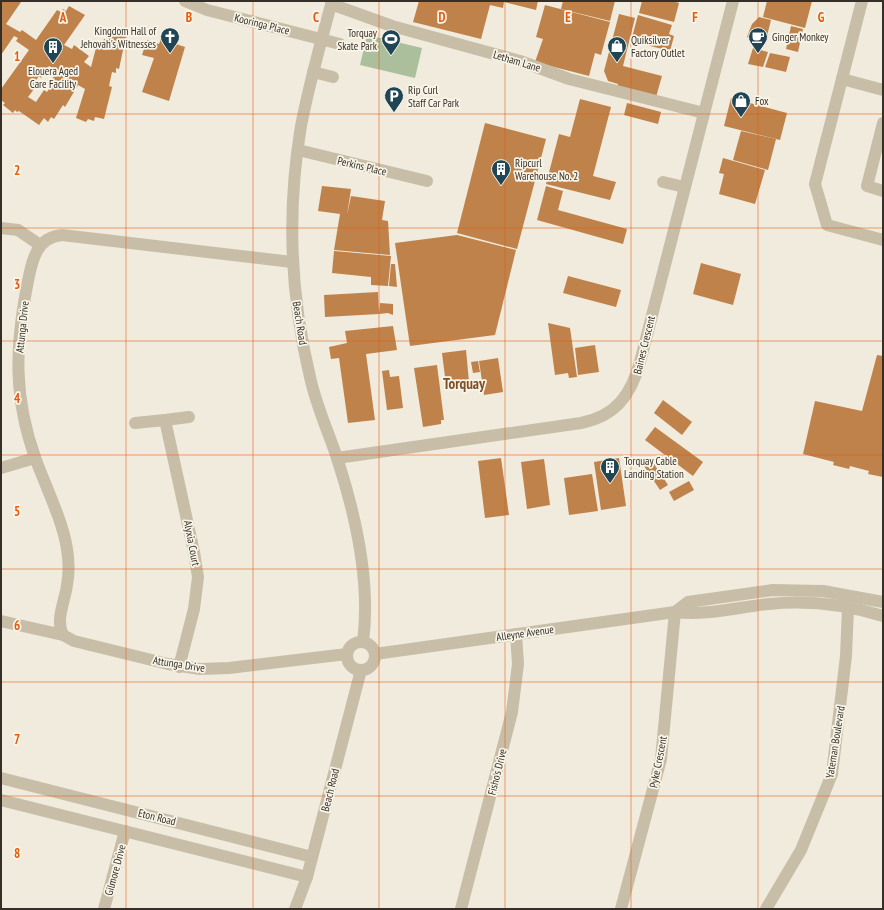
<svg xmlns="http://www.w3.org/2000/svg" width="884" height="910" font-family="'PT Sans Narrow',sans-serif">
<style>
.green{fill:#abbf9d}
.building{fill:#bf824b;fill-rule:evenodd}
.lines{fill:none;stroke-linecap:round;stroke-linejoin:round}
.minor{stroke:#c8bea8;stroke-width:12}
.grid{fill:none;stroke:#e8590c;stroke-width:1;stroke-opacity:0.55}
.labels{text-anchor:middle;stroke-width:3.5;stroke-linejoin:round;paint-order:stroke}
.street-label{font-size:11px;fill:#352f28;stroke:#f8f5e8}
.poi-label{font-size:11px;fill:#352f28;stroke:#f8f5e8;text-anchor:start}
.district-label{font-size:15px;font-weight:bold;fill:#7f5026;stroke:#f8f5e8}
.grid-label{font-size:13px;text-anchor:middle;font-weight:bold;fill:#e8590c;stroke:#f8f5e8;stroke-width:3.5;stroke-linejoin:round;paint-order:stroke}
</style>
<rect width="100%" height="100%" fill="#f0ebdc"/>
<!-- green -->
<path class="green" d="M367 35 422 48 415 78 360 65Z"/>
<!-- building -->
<g class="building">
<path d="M1 1 21 2 6 24 20 32 22 30 36 40 57 10 61 12 63 9 66 11 69 6 85 15 64 45 72 49 74 45 89 56 84 62 91 67 97 44H102L104 39H106L109 32 126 36 119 69 116 68V73L112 72 109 86 112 87 104 119 95 117 94 121 88 119 86 122 76 118 85 89 78 85 65 107 63 105 54 119 51 117 48 122 44 118 39 125 19 111 17 112 15 110 13 113 3 105 5 103 1 100V89L29 50 16 41 18 38 14 36 1 55ZM49 66 58 71 49 83 52 84 47 92 44 90 36 102 28 97 37 85 34 83 39 76 41 78Z"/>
<path d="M419 1H538L536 10 504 2 503 8 490 5 481 39 413 22Z"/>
<path d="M563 1H615L610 21 561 9Z"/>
<path d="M642 1H673L679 3 674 22 639 13Z"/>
<path d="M767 1H812L805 28 763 17Z"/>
<path d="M545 5 610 22 601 55 595 53 589 76 535 62 543 39 536 37Z"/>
<path d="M619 14 635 18 623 66 662 76 656 97 618 87V84L608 81 604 71Z"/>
<path d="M638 15 672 25 669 34 674 36 670 51 631 41Z"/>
<path d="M759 17 771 20 765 44 747 37 752 24Z"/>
<path d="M791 26 803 29 798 52 786 49Z"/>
<path d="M161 39 185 47 169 101 142 92 154 58 142 55 147 40 159 44Z"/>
<path d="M753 48 768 52 763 67 748 64Z"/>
<path d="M770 53 790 57 786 72 765 67Z"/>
<path d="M731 98 787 113 780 140 724 126Z"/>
<path d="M580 99 611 107 593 176 616 182 610 200 546 184 559 134 570 137Z"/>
<path d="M627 103 661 112 658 124 624 115Z"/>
<path d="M485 123 546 139 517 249 457 233Z"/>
<path d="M741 131 776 139 768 170 733 160Z"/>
<path d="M723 158 765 170 755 204 719 194 724 174 719 173Z"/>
<path d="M322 186 351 189 347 215 351 196 385 201 382 220 388 221 390 255 334 250 340 214 318 211Z"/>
<path d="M546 186 563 191 558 210 627 229 623 244 537 220Z"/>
<path d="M457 235 516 250 495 335 410 346 395 243Z"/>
<path d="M334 251 391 256 388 286 371 285V277L332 273Z"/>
<path d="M701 263 741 274 733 305 693 294Z"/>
<path d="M391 264H395L397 287 389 286Z"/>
<path d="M568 276 621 290 616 307 563 293Z"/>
<path d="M378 292 379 314 325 317 324 295Z"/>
<path d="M380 303 393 304V315L388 313 379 314Z"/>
<path d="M548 323 570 328 577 377 569 378 568 373 555 375Z"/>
<path d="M393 326 397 350 366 354 375 420 348 423 339 358 331 359 329 347 347 343 345 331Z"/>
<path d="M595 345 599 372 578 375 575 348Z"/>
<path d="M466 350 469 382 446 385 442 353Z"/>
<path d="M877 355 883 356V477L868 474 869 471 850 466 849 469 833 465 834 462 803 454 815 401 862 411Z"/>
<path d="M498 358 503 392 484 395 479 361Z"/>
<path d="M478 361 480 372 473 373 471 362Z"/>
<path d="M437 365 444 420H441V424L423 427 414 368Z"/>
<path d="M389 370 390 377 399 376 403 408 387 410 382 371Z"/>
<path d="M663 400 692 422 682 435 654 413Z"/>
<path d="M655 427 703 462 693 476 645 440Z"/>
<path d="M501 458 509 515 485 518 478 461Z"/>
<path d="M619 458 626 506 601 510 594 462Z"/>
<path d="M650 458 668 485 660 490 642 463Z"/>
<path d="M544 459 550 505 527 509 521 462Z"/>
<path d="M592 474 598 511 569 515 564 478Z"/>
<path d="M689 481 694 490 674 501 669 492Z"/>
</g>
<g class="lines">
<!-- minor -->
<g class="minor">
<path d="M185 1 207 10 340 44"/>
<path d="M332 1C321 42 309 84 301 126 287 209 290 294 310 377 316 405 328 431 337 458 356 516 371 581 363 642"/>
<path d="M862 1 815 184 827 225 883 240"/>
<path d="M331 4 392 26 520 61 569 79 704 113"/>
<path d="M313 72 333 77"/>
<path d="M842 79 883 90"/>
<path d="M883 123 867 186 883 191"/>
<path d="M298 150 427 181"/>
<path d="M663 182 684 187"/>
<path d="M1 228 18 230 40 245"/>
<path d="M292 262 62 235C37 237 32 260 28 281 15 346 13 397 36 460 46 487 63 522 67 549 69 561 69 574 67 585 65 601 55 620 63 635L74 641 168 664 200 669 229 668 347 654"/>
<path d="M165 420 189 417"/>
<path d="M135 423 165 420 194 552 198 577 194 609 179 667"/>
<path d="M337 458 581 423C616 416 631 395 640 362L733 1"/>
<path d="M1 468 35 458"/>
<path d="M675 612 688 602 773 590 823 591 883 602"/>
<path d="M1 621 63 635"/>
<circle cx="361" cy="656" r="14"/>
<path d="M375 654 675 612C706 616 738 607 769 604 806 600 847 605 883 616"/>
<path d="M1 778 312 857"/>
<path d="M1 800 307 877"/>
<path d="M104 909 125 831"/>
<path d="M295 909 307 877 361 670"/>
<path d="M461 909 512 712 518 664 516 634"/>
<path d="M621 909 661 759 675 612"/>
<path d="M766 909 801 850 832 774 846 656 848 608"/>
</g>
</g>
<!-- grid -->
<path class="grid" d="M126 1V909M253 1V909M379 1V909M505 1V909M631 1V909M758 1V909M1 114H883M1 228H883M1 341H883M1 455H883M1 569H883M1 682H883M1 796H883"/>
<!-- icons -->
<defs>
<g id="church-pin" transform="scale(1)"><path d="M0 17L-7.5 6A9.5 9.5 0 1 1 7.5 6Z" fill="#204554" stroke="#f8f5e8"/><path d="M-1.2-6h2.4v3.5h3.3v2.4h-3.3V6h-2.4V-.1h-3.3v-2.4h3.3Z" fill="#fff"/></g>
<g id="cafe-pin" transform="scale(1)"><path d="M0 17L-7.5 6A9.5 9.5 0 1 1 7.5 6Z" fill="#204554" stroke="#f8f5e8"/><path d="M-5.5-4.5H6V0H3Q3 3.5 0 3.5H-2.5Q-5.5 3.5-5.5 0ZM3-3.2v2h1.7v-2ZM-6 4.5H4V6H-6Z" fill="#fff"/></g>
<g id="stadium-pin" transform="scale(1)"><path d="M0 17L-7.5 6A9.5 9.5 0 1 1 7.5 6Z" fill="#204554" stroke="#f8f5e8"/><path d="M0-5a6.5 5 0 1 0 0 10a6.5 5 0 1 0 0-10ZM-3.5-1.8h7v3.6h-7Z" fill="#fff"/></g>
<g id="shop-pin" transform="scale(1)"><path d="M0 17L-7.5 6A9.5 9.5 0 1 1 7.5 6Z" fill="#204554" stroke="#f8f5e8"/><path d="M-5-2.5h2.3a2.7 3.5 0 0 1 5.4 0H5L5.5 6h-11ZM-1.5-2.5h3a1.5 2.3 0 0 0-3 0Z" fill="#fff"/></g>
<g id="building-pin" transform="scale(1)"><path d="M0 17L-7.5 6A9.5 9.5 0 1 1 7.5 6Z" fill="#204554" stroke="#f8f5e8"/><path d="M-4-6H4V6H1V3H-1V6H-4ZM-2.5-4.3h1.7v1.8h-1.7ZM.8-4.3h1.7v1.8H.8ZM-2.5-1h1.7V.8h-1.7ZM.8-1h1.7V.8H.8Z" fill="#fff"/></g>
<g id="parking-pin" transform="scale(1)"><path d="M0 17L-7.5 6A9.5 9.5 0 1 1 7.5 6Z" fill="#204554" stroke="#f8f5e8"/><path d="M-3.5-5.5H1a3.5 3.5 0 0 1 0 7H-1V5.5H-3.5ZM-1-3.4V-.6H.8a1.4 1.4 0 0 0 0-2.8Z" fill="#fff"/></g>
</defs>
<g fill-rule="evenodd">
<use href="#church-pin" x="170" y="37"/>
<use href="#cafe-pin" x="758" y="37"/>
<use href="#stadium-pin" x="391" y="39"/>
<use href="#shop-pin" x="617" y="46"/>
<use href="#building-pin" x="53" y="47"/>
<use href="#parking-pin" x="394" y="96"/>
<use href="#shop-pin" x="741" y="101"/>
<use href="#building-pin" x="501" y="169"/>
<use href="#building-pin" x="610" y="467"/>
</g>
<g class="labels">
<!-- street labels -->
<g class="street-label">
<text transform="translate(262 24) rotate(14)" y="4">Kooringa Place</text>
<text transform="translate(517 61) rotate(17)" y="4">Letham Lane</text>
<text transform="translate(362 166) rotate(13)" y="4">Perkins Place</text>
<text transform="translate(300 323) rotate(81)" y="4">Beach Road</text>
<text transform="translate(22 327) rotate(-84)" y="4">Attunga Drive</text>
<text transform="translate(644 345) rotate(-76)" y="4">Baines Crescent</text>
<text transform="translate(192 543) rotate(79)" y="4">Alyxia Court</text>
<text transform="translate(525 633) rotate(-8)" y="4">Alleyne Avenue</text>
<text transform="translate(179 664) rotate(9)" y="4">Attunga Drive</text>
<text transform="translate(835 742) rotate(-81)" y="4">Yateman Boulevard</text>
<text transform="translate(658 762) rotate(-79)" y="4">Pyke Crescent</text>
<text transform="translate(497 772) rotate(-76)" y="4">Fisho's Drive</text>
<text transform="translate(330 790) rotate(-76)" y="4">Beach Road</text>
<text transform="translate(157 817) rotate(14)" y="4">Eton Road</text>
<text transform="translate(115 870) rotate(-75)" y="4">Gilmore Drive</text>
</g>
<!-- poi labels -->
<g class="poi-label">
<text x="156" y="35" text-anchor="end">Kingdom Hall of<tspan x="156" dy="13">Jehovah's Witnesses</tspan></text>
<text x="377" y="37" text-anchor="end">Torquay<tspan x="377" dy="13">Skate Park</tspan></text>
<text x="772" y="41">Ginger Monkey</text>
<text x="631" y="44">Quiksilver<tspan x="631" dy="13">Factory Outlet</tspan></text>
<text x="53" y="75" text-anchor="middle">Elouera Aged<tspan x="53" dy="13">Care Facility</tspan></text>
<text x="408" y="94">Rip Curl<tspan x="408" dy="13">Staff Car Park</tspan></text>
<text x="755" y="105">Fox</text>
<text x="515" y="167">Ripcurl<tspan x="515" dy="13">Warehouse No. 2</tspan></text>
<text x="624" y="465">Torquay Cable<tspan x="624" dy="13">Landing Station</tspan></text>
</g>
<!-- district labels -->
<g class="district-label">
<text x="464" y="389">Torquay</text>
</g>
</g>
<g class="grid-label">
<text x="63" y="22">A</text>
<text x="189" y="22">B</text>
<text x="316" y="22">C</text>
<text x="442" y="22">D</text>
<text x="568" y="22">E</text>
<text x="695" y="22">F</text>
<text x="821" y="22">G</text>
<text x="17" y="61">1</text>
<text x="17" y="175">2</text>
<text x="17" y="289">3</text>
<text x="17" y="403">4</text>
<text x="17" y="516">5</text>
<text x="17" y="630">6</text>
<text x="17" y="744">7</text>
<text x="17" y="858">8</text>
</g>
<!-- border -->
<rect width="884" height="910" fill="none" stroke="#352f28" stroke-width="4"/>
</svg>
